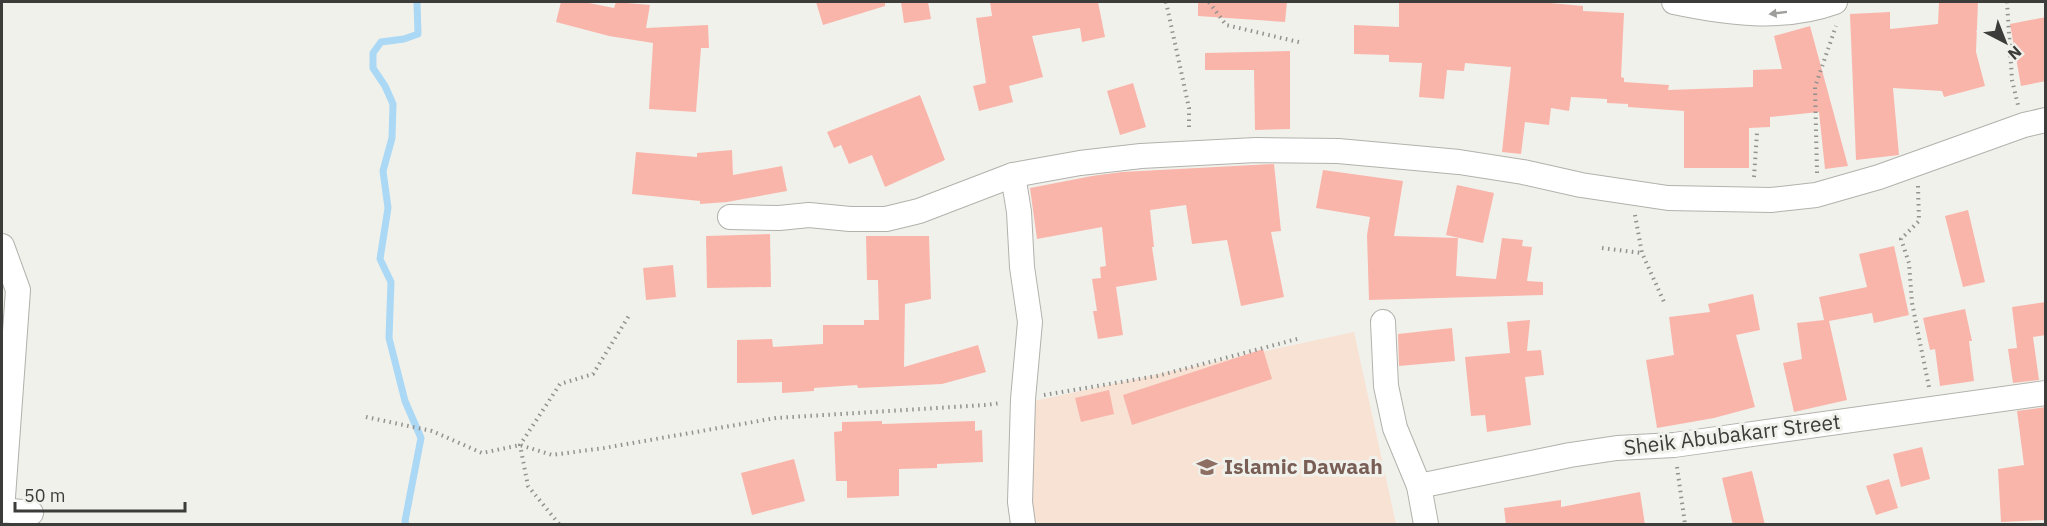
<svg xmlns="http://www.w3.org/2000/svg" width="2047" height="526" font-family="'IBM Plex Sans',sans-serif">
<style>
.education{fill:#f7e2d4}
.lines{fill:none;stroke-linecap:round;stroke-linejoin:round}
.stream{stroke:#abd8f4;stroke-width:7}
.building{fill:#f9b5aa}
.minor-casing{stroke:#b2b1ac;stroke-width:26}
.path{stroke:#92928e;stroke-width:4;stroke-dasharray:1.5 4.5;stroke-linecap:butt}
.minor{stroke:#fff;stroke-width:24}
.oneway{fill:#9e9e9c}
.labels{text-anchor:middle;stroke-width:6;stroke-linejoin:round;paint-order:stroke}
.street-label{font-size:21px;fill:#3c3c3a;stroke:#f1f1ec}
.education-label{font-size:21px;font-weight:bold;fill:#785e54;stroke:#f1f1ec;text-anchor:start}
</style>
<rect width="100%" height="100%" fill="#f1f1ec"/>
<!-- education -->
<path class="education" d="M1354 332 1396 524H1033L1029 402Z"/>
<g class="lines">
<!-- stream -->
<path class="stream" d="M406 524 405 521 421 438 405 401 389 338 391 282 380 259 388 208 383 171 392 138 393 104 385 86 373 68V53L381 42 404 39 418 34 417 2"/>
</g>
<!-- building -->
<g class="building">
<path d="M561 2H584L614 8 616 2 650 5 646 28 708 25 709 48H701L696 112 649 109 653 43 609 36 556 22Z"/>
<path d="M816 2H885V6L823 25Z"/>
<path d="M901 2H928L931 19 904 23Z"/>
<path d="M990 2H1098L1105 37 1082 42 1080 28 1032 36 1043 77 1009 86 1013 102 979 111 973 86 986 83 976 18 992 16Z"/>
<path d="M1198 2H1287L1285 22 1198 16Z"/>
<path d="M1399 2H1539L1583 6V11L1624 13 1621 77 1624 78V82L1669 85 1668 90 1753 87V70L1782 69 1774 36 1810 26 1848 166 1825 169 1819 112 1770 117V127L1749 128V168H1684V111L1628 107V104L1607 103V99L1571 97 1569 111 1551 108 1549 125 1525 122 1521 154 1502 152 1511 67 1465 63 1464 71 1447 70 1444 99 1419 97 1422 63 1389 62V55L1354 54V25L1399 27Z"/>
<path d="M1939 2H1978L1976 52 1985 86 1944 97 1942 91 1893 88 1899 155 1856 160 1850 14 1890 12V29L1938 24Z"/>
<path d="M2046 17V81L2021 86 2010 24Z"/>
<path d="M1290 51V129L1255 130 1254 70H1205V53Z"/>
<path d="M1133 83 1146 127 1120 135 1107 91Z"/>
<path d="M920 95 945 160 885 187 872 155 849 164 841 145 834 148 827 132Z"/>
<path d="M732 150 733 175 782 166 787 191 727 202 700 204V201L632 194 636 152 697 157V153Z"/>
<path d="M1274 164 1281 231 1271 232 1284 297 1241 306 1227 240 1192 244 1186 205 1150 210 1154 247H1152L1157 280 1116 287 1123 335 1098 339 1093 311H1097L1092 279 1101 278 1100 267 1106 266 1102 227 1037 239 1030 188 1092 176 1122 172Z"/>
<path d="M1323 170 1403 181 1394 236 1458 238 1456 276 1496 279 1502 238 1523 240 1522 246 1532 247 1527 281 1543 282V295L1369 300 1367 235 1370 217 1316 208Z"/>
<path d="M1457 185 1494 193 1483 243 1446 235Z"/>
<path d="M1968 210 1985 282 1963 287 1945 216Z"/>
<path d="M770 234 771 287 707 288 706 236Z"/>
<path d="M866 236H929L931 299 905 304 904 367 978 345 986 372 942 384 858 388 857 385 814 388V391L782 393V382L737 383V340L772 339 773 347 823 344V325H864V320H879L878 280H867Z"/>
<path d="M1894 246 1909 315 1874 323 1872 313 1829 321 1847 400 1794 412 1783 363 1802 359 1797 323 1824 320 1819 297 1867 287 1859 254Z"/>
<path d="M673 265 676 297 646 300 643 268Z"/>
<path d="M1753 294 1760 330 1736 335 1755 407 1714 418 1657 428 1646 360 1674 355 1669 317 1710 312 1708 304Z"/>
<path d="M2046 302V335L2033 337 2039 380 2013 383 2008 349 2017 348 2012 307Z"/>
<path d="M1965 309 1972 341H1969L1974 381 1940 386 1935 349 1930 350 1923 318Z"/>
<path d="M1530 320 1527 351 1541 350 1544 375 1525 377 1531 425 1487 432 1485 415 1471 416 1465 357 1510 353 1507 322Z"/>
<path d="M1452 328 1455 361 1399 366 1398 334Z"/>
<path d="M1263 349 1272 379 1132 425 1123 395Z"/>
<path d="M1109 390 1114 414 1081 422 1075 398Z"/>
<path d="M2046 407V520L2001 522 1998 469 2024 465 2017 411Z"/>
<path d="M882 421V424L975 421V431L982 430 983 462 937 464V468L899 469V496L847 498V481H836L834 432 842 431V422Z"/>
<path d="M1922 447 1930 479 1901 487 1893 454Z"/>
<path d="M794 459 805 501 752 515 741 473Z"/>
<path d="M1752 471 1765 525H1733L1722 478Z"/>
<path d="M1889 479 1898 508 1876 515 1866 486Z"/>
<path d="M1640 492 1645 525H1506L1504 508 1561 500V507Z"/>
</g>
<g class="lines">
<!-- minor casing -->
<g class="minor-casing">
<g id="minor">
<path d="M1674 2C1727 13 1782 21 1835 2"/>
<path d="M1013 175 1019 212 1022 267 1030 322 1023 399 1020 502 1023 524"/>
<path d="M730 217 779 218 809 215 850 219H886L919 211 1013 175 1080 163 1141 156 1256 150 1338 151 1459 162 1523 172 1581 185 1668 198 1771 200 1816 195 1879 177 2024 125 2046 120"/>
<path d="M2 246 18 290 2 511"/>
<path d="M1383 322 1386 386 1395 428 1419 486 1426 524"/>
<path d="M1419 486 1570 455 1617 448 1674 445 2046 393"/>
<path d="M2 510 31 513"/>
</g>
</g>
<!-- path -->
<g class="path">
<path d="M1166 2 1189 108V130"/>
<path d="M1209 2 1226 25 1303 43"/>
<path d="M2007 2 2012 80 2018 105"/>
<path d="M1817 173 1815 87 1836 26"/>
<path d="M1754 177 1757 133"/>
<path d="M1918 186 1919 221 1901 239 1909 263 1912 303 1929 387"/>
<path d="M1635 215 1642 253 1664 302"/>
<path d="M1602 248 1642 253"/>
<path d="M1044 395 1157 376 1301 338"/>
<path d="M366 417 432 431 482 453 520 445 552 455 604 448 776 418 985 405 1001 403"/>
<path d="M1677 467 1685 524"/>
<path d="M559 524 528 486 520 445 560 384 593 374 630 314"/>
</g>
<!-- minor -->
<use href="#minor" class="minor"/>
</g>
<!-- one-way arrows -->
<defs><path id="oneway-solid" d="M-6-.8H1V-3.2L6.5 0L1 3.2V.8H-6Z" transform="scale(1.5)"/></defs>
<use class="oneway" href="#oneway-solid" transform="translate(1778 13) rotate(173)"/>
<!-- icons -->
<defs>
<g id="school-bare" transform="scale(1.62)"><path d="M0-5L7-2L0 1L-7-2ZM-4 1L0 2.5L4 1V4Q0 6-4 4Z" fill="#8d6e63" stroke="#f1f1ec" stroke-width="2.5" paint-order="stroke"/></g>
</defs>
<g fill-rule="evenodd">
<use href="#school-bare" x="1207" y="467"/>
</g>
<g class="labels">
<!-- street labels -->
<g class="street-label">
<text transform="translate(1732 435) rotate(-7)" y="7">Sheik Abubakarr Street</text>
</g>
<!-- education labels -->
<g class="education-label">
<text x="1224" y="474">Islamic Dawaah</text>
</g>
</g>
<!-- border -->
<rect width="2047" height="526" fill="none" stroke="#3c3c3a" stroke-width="6"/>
<!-- north arrow -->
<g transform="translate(2005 42) rotate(138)" stroke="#f1f1ec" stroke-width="4.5" paint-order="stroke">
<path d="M0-4.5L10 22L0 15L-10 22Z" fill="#3c3c3a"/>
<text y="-9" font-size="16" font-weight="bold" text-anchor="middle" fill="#3c3c3a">N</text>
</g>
<!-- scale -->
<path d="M15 502v9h170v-9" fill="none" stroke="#3c3c3a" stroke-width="3"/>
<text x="24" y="502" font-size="18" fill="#3c3c3a" stroke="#f1f1ec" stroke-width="4.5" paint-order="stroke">50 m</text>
</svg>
